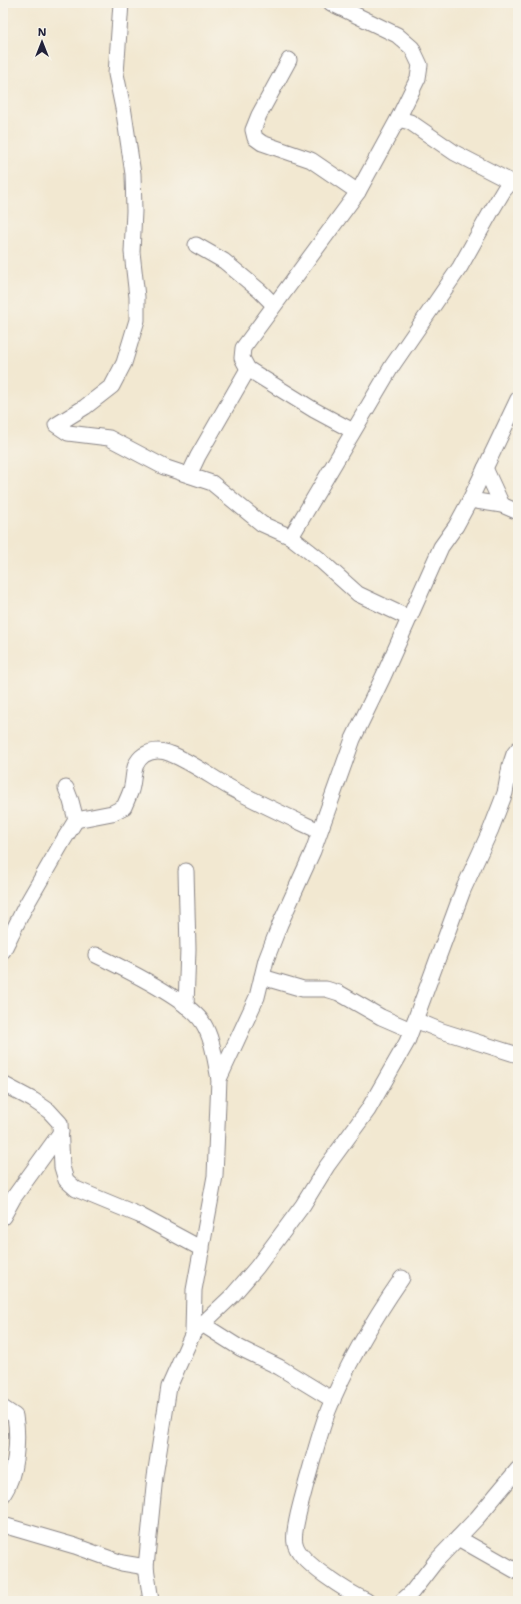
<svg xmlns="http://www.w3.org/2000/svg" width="521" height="1604" font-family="'Shantell Sans',sans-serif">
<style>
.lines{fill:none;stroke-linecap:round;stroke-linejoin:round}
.street-casing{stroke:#8a8586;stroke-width:17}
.street{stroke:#fff;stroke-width:15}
</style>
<rect width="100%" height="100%" fill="#f7f3e8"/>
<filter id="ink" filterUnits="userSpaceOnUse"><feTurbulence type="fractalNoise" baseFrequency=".025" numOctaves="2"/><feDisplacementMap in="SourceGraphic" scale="8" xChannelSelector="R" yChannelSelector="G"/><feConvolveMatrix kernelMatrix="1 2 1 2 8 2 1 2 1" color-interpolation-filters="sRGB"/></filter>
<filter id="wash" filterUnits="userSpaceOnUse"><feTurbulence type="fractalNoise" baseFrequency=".012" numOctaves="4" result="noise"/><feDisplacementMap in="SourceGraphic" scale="16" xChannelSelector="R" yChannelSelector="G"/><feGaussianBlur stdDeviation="0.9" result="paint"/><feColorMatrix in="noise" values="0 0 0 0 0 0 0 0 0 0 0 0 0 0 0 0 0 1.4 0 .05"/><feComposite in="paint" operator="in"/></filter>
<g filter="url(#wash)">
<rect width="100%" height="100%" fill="#f2e8d1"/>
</g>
<g filter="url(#ink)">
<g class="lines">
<!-- street casing -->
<g class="street-casing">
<g id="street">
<path d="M121 3 116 74 124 113 133 174 134 211 132 252 137 297V320L124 363 112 386 85 407 56 425 68 433 109 438 164 467 212 483 262 524 291 537 319 559 358 594 409 618"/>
<path d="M331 3 397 35 412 48 420 65 418 78 398 119 358 192 243 348 242 358 248 369 314 410 353 431"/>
<path d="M289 60 259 115 253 130 255 138 262 143 311 160 358 192"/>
<path d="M398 119 410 122 455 153 511 182"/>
<path d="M196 245 224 261 260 291 274 305"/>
<path d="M485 468 502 505"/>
<path d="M189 475 198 456 248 369"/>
<path d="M470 500 502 505 518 512"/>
<path d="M291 537 392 366 460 267 492 210 504 190 511 182 518 184"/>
<path d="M76 820 112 813 124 807C126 802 129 796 131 790 135 777 131 764 144 755 152 750 162 750 171 754 191 762 210 776 229 787 258 803 289 817 319 831"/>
<path d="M3 951 25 907 63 841 76 820 71 801 66 788"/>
<path d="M96 955C121 967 189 1000 203 1023 213 1039 215 1061 219 1079"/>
<path d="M262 977 303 989H326L339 993 381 1017 411 1030"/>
<path d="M186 1006 188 949 186 871"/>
<path d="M415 1020 442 1031 518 1055"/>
<path d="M3 1084 33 1100 49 1111 60 1123 62 1167 66 1180 76 1189 139 1215 202 1249"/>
<path d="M3 1217 14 1197 61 1132"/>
<path d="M202 1324 240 1348 279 1367 333 1400"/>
<path d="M193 1333 232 1296 257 1267 303 1205 327 1166 368 1110 407 1042 463 890 491 829 505 793 510 766 514 754 518 749"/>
<path d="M3 1408 15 1416C19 1439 16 1476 3 1495"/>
<path d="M3 1525 75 1546 122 1563 146 1567"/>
<path d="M458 1538 518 1572"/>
<path d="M151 1601 146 1567 155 1476 169 1387 193 1333 194 1290 215 1176 219 1079 257 997 266 960 280 924 313 851 353 739 383 677 441 547 456 526 470 500 518 399"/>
<path d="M367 1601C350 1593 298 1562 295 1543 292 1532 303 1496 306 1484 313 1460 319 1435 328 1411 347 1363 373 1320 402 1278"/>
<path d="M402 1601 412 1592 436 1561 477 1518 518 1469"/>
</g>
</g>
<!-- street -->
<use href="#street" class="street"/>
</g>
</g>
<!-- margin -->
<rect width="521" height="1604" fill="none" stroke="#f7f3e8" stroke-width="16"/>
<!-- north arrow -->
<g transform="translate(42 42)" stroke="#f7f3e8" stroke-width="3" paint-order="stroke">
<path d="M0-3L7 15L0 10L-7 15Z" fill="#22223b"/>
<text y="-6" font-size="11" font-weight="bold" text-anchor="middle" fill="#22223b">N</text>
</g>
</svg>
